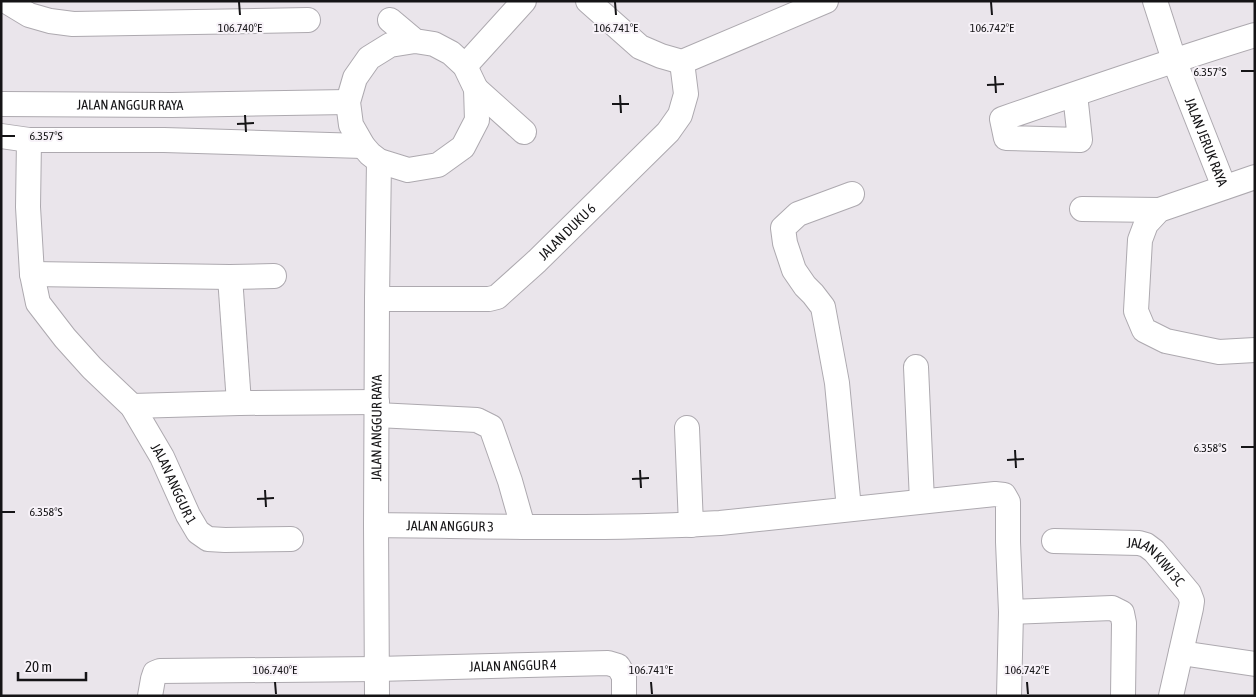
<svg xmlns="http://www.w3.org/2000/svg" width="1256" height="697" font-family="'Asap Condensed',sans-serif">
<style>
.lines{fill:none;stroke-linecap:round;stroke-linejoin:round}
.street-casing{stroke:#ada9af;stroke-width:26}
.street{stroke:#fff;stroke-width:24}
.ticks{fill:none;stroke:#151416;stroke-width:2}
.labels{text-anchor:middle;stroke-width:4;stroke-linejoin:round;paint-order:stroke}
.street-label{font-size:14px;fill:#151416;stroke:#f7f2f8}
.ticks-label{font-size:12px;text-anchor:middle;fill:#151416;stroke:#f7f2f8;stroke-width:4;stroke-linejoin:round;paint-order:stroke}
</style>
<rect width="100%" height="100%" fill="#eae5eb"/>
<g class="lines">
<!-- street casing -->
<g class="street-casing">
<g id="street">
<path d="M6 1 29 15 50 21 73 24 308 20"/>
<path d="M588 1 640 47 661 56 682 62 826 1"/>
<path id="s1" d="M1155 1 1174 60 1224 187"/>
<path d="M390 20 415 41 434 44 451 53 465 66 476 89 477 120 463 147 438 165 408 170 379 161 370 154 363 146 351 125 348 102 355 78 369 58 390 45 415 41"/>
<path d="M465 66 524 1"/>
<path d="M476 89 524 132"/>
<path d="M1075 94 1080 140 1006 138 1002 119C1086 90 1170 61 1255 35"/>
<path id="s2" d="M1 104 172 105 348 102"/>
<path d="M1 136 29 140H164L363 146"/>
<path id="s3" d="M29 140 28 207 32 274 38 303 65 338 92 368 132 406 162 457 188 515 198 532 208 539 225 540 291 539"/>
<path d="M1255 177 1159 210 1146 224 1140 240 1136 311 1144 330 1166 341 1219 352 1255 350"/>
<path d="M1082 209 1159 210"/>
<path d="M32 274 230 277 274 276"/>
<path d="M230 277 239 403"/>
<path id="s4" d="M377 299H489L497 297 537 261 668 132 680 115 686 94 682 62"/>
<path d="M916 367 922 501"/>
<path d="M132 406 239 403 377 402"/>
<path d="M377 415 477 420 491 427 510 481 523 527"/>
<path d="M687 428 691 525"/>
<path d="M849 509 837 383 823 307 813 294 805 286 794 270 785 243 783 228 798 214 852 194"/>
<path id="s5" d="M376 525C491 526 606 530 720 523L995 494 1004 495 1008 502V542L1011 612 1009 696"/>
<path id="s6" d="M1054 541 1139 543 1146 545 1154 551 1189 593 1192 601 1191 608 1171 696"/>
<path d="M1011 612 1112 608 1122 613 1124 623 1123 696"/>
<path d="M1181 653 1255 664"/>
<path id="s7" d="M150 696 153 679 155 673 160 671 377 669 608 663 618 666 624 676V696"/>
<path id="s8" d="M377 696 376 525 377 299 379 161"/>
</g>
</g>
<!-- street -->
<use href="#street" class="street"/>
</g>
<!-- ticks -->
<path class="ticks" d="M239 2 240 15M615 2 616 15M991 2 992 15M1241 71H1254M995 76 996 93M987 85 1004 84M620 95 621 113M612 104H629M245 115 246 132M237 124 254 123M2 136H15M1241 447H1254M1015 450 1016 468M1007 460 1024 459M640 470 641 488M632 479 649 478M265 490 266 507M257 499 274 498M2 512H15M275 682 276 694M651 682 652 694M1027 682 1028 694"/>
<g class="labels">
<!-- street labels -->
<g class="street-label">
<text dy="5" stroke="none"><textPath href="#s2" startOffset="129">JALAN ANGGUR RAYA</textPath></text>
<text dy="5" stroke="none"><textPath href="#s1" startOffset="150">JALAN JERUK RAYA</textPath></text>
<text dy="5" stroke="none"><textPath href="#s4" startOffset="216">JALAN DUKU 6</textPath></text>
<text dy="5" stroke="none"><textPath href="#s8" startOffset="268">JALAN ANGGUR RAYA</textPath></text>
<text dy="5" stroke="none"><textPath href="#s3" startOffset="392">JALAN ANGGUR 1</textPath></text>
<text dy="5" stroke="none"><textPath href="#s5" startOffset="74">JALAN ANGGUR 3</textPath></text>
<text dy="5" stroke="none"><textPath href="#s6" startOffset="109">JALAN KIWI 3C</textPath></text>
<text dy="5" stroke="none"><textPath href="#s7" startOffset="382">JALAN ANGGUR 4</textPath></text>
</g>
</g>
<g class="ticks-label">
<text x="240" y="32">106.740°E</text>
<text x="616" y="32">106.741°E</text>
<text x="992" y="32">106.742°E</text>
<text x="1210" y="76">6.357°S</text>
<text x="46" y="140">6.357°S</text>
<text x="1210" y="452">6.358°S</text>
<text x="46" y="516">6.358°S</text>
<text x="275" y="674">106.740°E</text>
<text x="651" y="674">106.741°E</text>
<text x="1027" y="674">106.742°E</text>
</g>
<!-- border -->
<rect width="1256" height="697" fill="none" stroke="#151416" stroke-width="5"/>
<!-- scale -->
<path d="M18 672v8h68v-8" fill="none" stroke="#151416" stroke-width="2.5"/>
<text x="25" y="672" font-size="15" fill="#151416" stroke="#f7f2f8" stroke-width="4" paint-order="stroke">20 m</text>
</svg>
